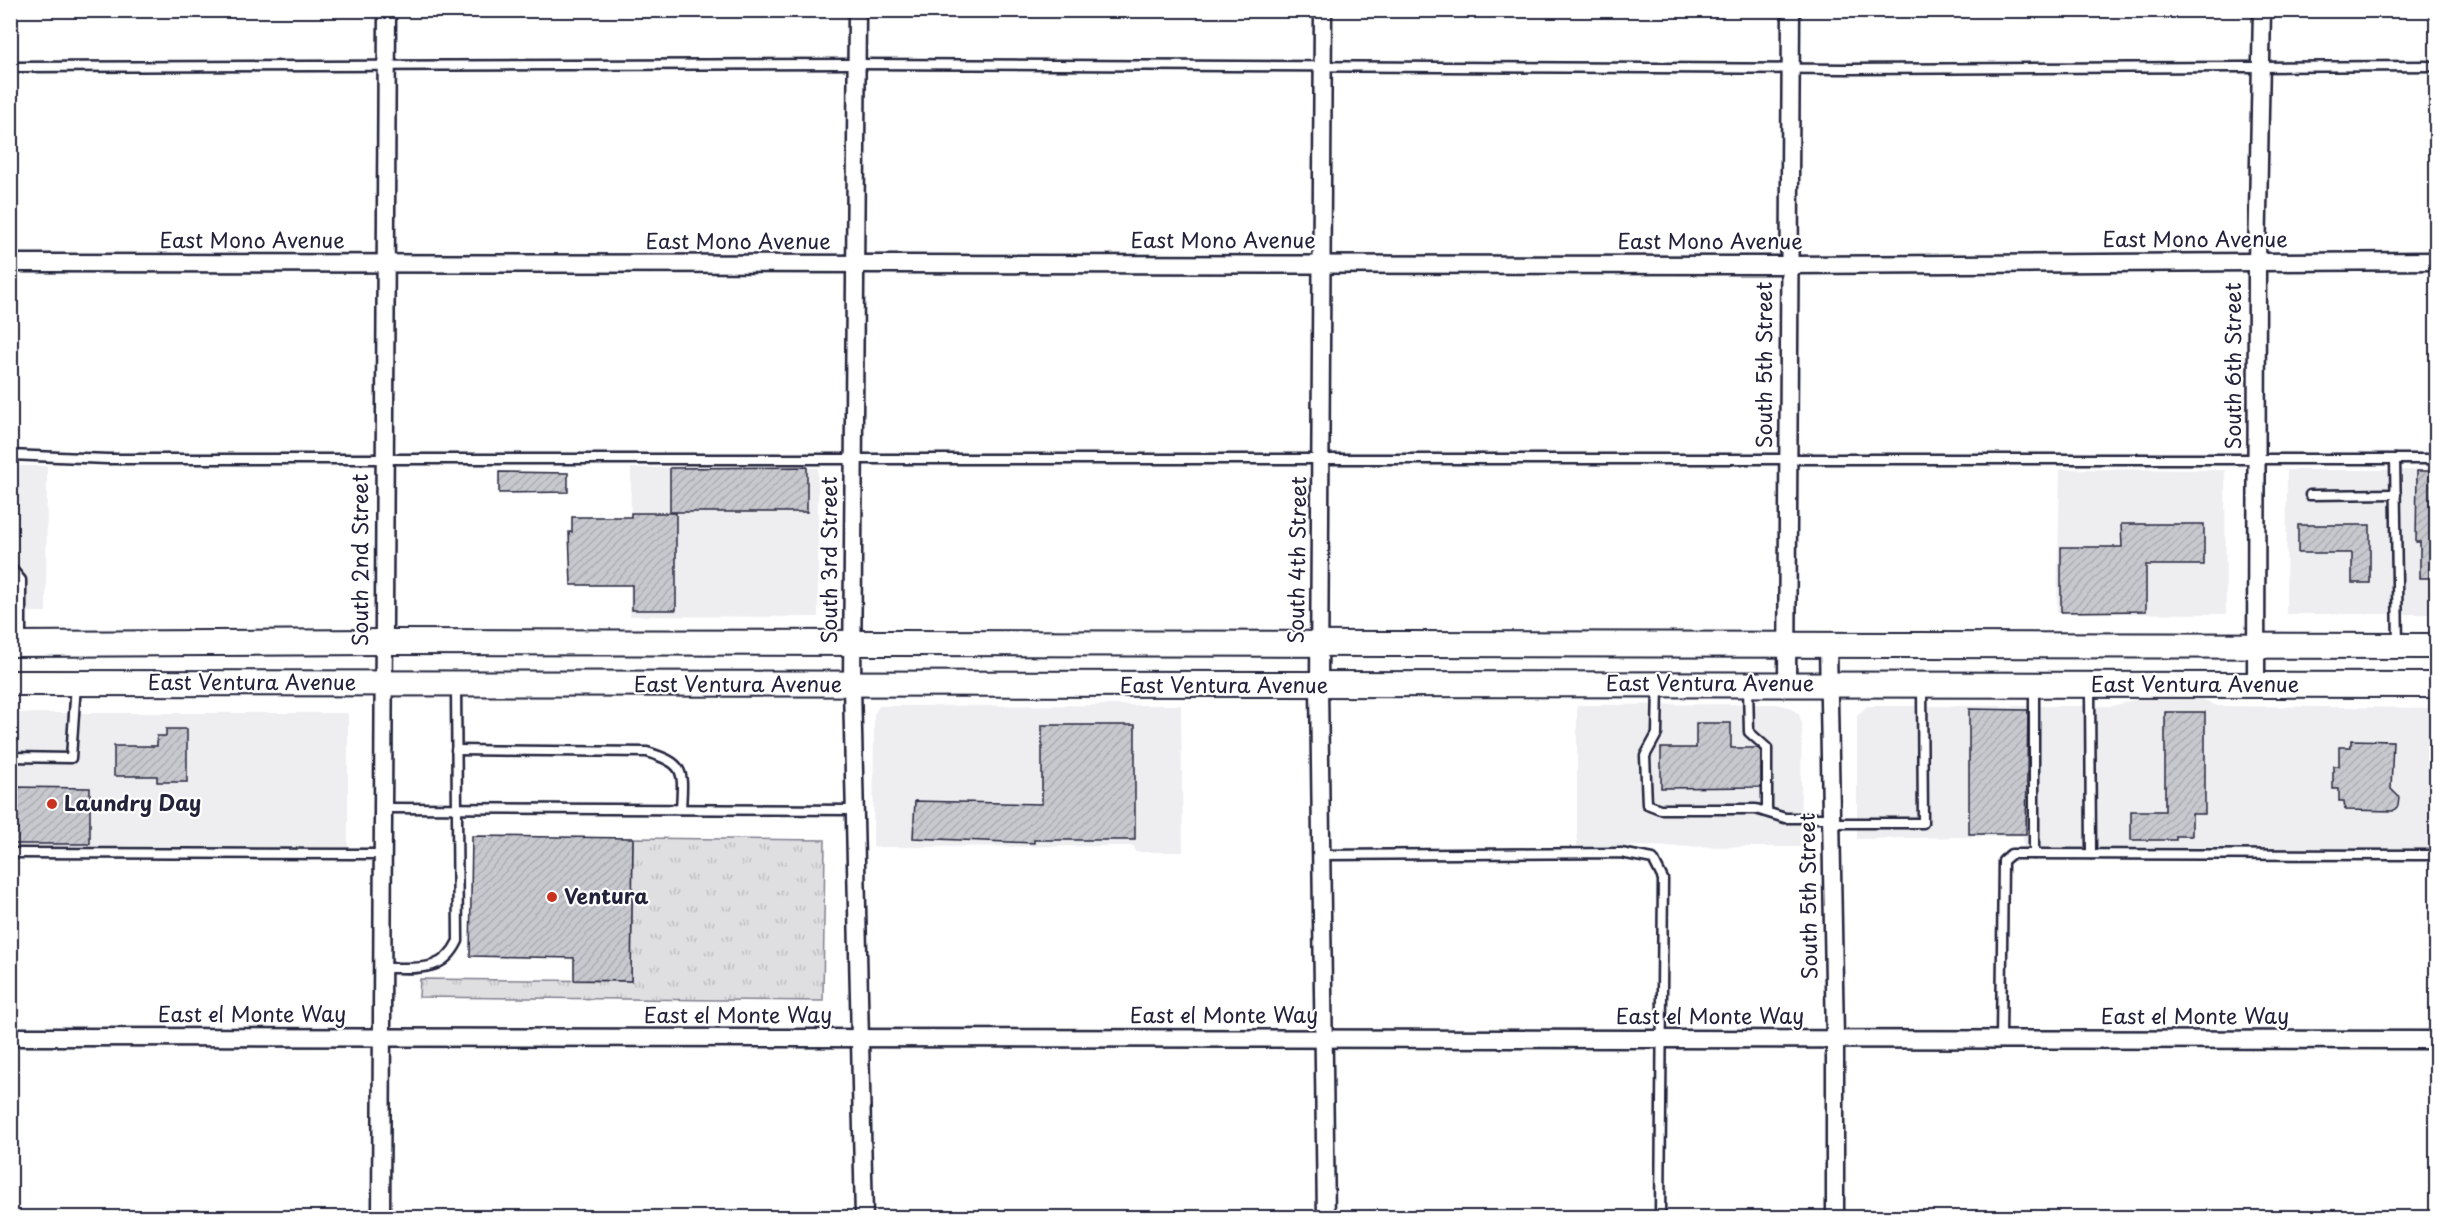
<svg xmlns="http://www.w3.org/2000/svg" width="2447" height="1228" font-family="'Playpen Sans',sans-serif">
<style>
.built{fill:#eeeef1}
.grass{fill:url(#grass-tufts);stroke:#80808e;stroke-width:1.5}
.building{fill:url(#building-hatch);stroke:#22223b;stroke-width:1.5}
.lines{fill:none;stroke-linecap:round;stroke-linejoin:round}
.lane-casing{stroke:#22223b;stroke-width:13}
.street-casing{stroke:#22223b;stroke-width:21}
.secondary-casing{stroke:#22223b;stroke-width:28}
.lane{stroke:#fff;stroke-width:8}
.street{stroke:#fff;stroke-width:16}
.secondary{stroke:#fff;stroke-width:24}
.poi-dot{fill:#c8321e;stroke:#fff;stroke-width:2}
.labels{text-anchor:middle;stroke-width:4.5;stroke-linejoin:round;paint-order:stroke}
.street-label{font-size:21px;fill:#22223b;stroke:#fff}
.poi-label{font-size:21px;font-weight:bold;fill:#22223b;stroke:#fff;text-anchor:start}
</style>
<defs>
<pattern id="grass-tufts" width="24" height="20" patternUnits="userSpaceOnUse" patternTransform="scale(1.5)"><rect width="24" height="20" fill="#dfdfe2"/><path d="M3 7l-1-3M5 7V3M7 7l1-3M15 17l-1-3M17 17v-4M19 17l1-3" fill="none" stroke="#bfbfc3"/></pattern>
<pattern id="building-hatch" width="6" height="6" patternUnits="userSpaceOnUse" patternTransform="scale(1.5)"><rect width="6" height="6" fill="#c8c8cf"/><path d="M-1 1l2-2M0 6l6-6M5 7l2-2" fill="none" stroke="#acacb3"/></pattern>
</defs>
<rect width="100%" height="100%" fill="#fff"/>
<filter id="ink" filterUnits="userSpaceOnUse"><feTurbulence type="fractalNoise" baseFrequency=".0167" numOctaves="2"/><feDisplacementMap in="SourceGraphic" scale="12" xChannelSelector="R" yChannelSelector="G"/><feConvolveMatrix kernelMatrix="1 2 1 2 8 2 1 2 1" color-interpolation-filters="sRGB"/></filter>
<g filter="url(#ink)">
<!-- built -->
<g class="built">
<path d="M11 466H47L46 612H11Z"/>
<path d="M631 468H818V617L630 616Z"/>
<path d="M2060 469 2225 470 2226 614 2057 613Z"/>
<path d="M2287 470H2436V614H2286Z"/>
<path d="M2148 696 2198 697 2217 706 2435 708 2436 850 2023 849V836L1857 839V716L1867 706H2112Z"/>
<path d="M1777 704 1789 707 1799 714 1802 724 1800 847 1577 846V705Z"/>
<path d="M1181 705 1183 852H1135L1134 846 873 847 874 714 879 706Z"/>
<path d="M11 713H348V849L11 848Z"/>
</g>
<!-- grass -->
<path class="grass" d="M633 838 825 840 823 1001 419 997 420 979 631 981Z"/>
<!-- building -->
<g class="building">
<path d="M807 467V512H670V468Z"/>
<path d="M2417 471H2436V578H2420V542H2416Z"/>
<path d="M499 472 568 473V492L499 493Z"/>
<path d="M631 513H676V610H632V585H571L569 532H572V517H631Z"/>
<path d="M2121 524H2204V565H2146V611L2061 612V547H2122Z"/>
<path d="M2298 525H2370V583H2352V553H2298Z"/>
<path d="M1969 709 2028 710 2026 834H1969Z"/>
<path d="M2165 712H2205V814H2192V836H2176V840H2131V811H2165Z"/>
<path d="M1696 723H1731V748H1757L1761 751V787L1661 788V748H1696Z"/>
<path d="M1042 725H1135V840H1034V843L913 838 915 801 1042 804Z"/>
<path d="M166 729H187V782H157V776H114V746H157V736H166Z"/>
<path d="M2351 740 2393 741 2391 789 2399 797 2398 806 2393 811 2345 810 2344 801H2339V789H2333V766H2339V747H2351Z"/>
<path d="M10 787 90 788V844H10Z"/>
<path d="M472 836 633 838 631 981 574 980V958L470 956Z"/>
</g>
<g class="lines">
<!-- lane casing -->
<g class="lane-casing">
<g id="lane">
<path d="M10 67 856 64 1848 69 2436 66"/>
<path d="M10 455 107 459H2436"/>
<path d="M2395 459 2398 645"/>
<path d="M2310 495 2396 494"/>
<path d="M10 567 21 580V643"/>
<path d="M1658 685 1657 734 1645 756 1647 804 1660 809H1756L1785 818H1830"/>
<path d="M2034 685V854"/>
<path d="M1748 686 1749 732 1767 748V812"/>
<path d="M2090 686 2091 854"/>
<path d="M456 750 647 752C686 764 683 771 681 809"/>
<path d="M10 757 71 758 76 684"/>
<path d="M382 808 854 810"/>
<path d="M1830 823H1923L1922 685"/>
<path d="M10 853 381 854"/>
<path d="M1322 855 1621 853 1653 859 1663 879 1660 1218"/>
<path d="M381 968C414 967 442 975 458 941L456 687"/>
<path d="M2001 1040 2003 861 2011 854 2436 855"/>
</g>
</g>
<!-- street casing -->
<g class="street-casing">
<g id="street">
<path d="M857 10 852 686 864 1218"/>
<path d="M1323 10 1319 686 1326 1218"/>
<path d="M10 263 1788 265 2436 261"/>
<path d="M1828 645 1835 1039V1218"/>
<path d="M1787 684 1791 10"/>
<path d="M2256 686 2257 262 2262 10"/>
<path d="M10 1037 2436 1040"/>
<path d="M381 1218 387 10"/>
</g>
</g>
<!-- secondary casing -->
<g class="secondary-casing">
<g id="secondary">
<path d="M10 644 383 642 2436 646"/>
<path d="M10 683 2436 685"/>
</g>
</g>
<!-- lane -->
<use href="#lane" class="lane"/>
<!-- street -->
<use href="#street" class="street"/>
<!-- secondary -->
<use href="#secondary" class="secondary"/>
</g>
</g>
<!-- markers -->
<g class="poi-dot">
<circle cx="52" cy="804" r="6"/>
<circle cx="552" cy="897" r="6"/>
</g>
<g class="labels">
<!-- street labels -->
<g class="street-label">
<text x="2195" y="247">East Mono Avenue</text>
<text x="252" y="248">East Mono Avenue</text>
<text x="1223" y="248">East Mono Avenue</text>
<text x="738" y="249">East Mono Avenue</text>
<text x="1710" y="249">East Mono Avenue</text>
<text transform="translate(1765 365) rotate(-90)" y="7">South 5th Street</text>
<text transform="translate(2234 366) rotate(-90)" y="7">South 6th Street</text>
<text transform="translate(361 560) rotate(-90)" y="7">South 2nd Street</text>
<text transform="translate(830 560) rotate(-90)" y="7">South 3rd Street</text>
<text transform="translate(1298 560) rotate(-89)" y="7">South 4th Street</text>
<text x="252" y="690">East Ventura Avenue</text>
<text x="1710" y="691">East Ventura Avenue</text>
<text x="738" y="692">East Ventura Avenue</text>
<text x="2195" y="692">East Ventura Avenue</text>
<text x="1224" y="693">East Ventura Avenue</text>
<text transform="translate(1809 896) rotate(-91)" y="7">South 5th Street</text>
<text x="252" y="1022">East el Monte Way</text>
<text x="738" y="1023">East el Monte Way</text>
<text x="1224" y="1023">East el Monte Way</text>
<text x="1710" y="1024">East el Monte Way</text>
<text x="2195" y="1024">East el Monte Way</text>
</g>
<!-- poi labels -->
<g class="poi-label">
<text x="64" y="811">Laundry Day</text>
<text x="564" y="904">Ventura</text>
</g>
</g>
<!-- margin -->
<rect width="2447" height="1228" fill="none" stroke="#fff" stroke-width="36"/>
<rect x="18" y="18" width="2411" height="1192" fill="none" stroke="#22223b" stroke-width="2" filter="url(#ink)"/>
</svg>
